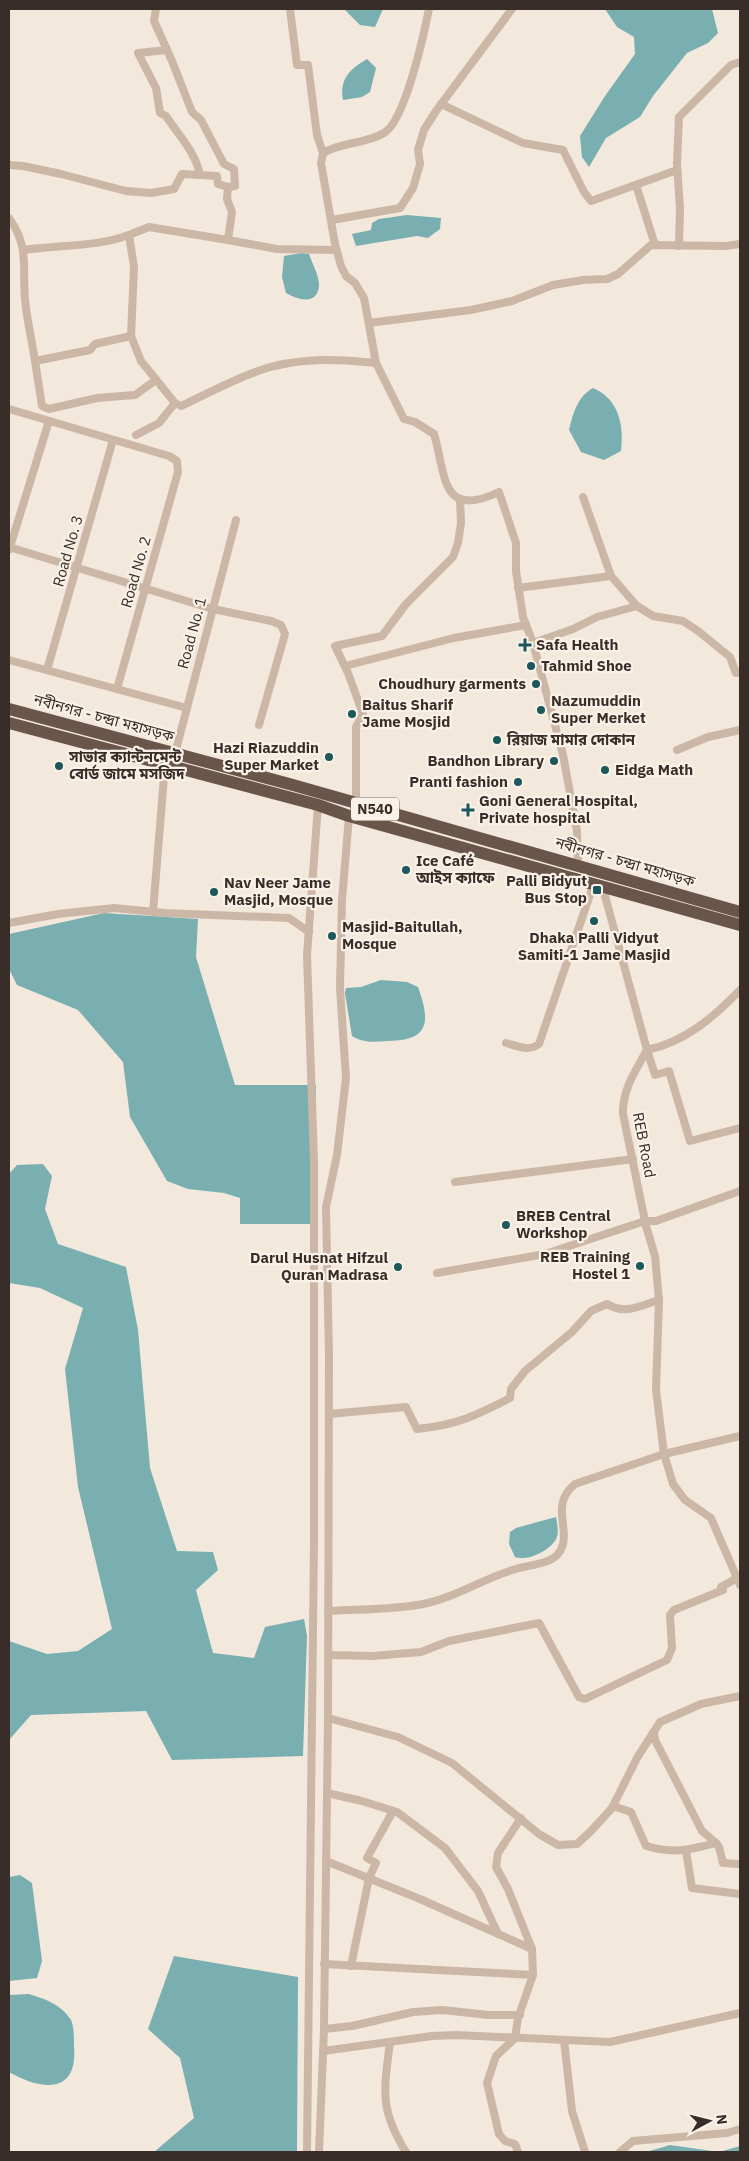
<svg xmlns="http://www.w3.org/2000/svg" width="749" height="2161" font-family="'IBM Plex Sans','Noto Sans Bengali',sans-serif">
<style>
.water{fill:#79afb1}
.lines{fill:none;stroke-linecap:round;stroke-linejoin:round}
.minor{stroke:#ccb7a7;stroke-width:8}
.trunk{stroke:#6a554b;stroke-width:12}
.poi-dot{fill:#1b575b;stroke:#faf2e8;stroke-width:2}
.labels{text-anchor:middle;stroke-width:4.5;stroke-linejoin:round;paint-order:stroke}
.shield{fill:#faf2e8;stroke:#726862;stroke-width:1}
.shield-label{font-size:14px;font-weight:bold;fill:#382d28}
.street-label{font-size:15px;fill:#382d28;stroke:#faf2e8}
.poi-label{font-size:15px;font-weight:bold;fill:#382d28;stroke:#faf2e8;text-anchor:start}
</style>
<rect width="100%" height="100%" fill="#f3e8dc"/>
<!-- water -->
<g class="water">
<path d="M344 9H383L375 27 360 25Z"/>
<path d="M605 9H712L718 33 708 43 687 53 653 96 640 117 606 138 589 167 582 157 580 136 605 96 635 54 634 37 617 27Z"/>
<path d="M367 59 376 68 370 92 362 97 343 100C339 79 350 69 367 59Z"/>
<path d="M407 215 441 218 440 229 428 238 417 236 356 246 352 234 371 230 372 223 379 219Z"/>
<path d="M301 253 309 254C312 263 319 275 319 285 318 306 298 300 286 293L282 277 284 256Z"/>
<path d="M593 388C619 399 624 425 621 451L604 460 581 452 569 430C573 414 577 397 593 388Z"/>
<path d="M104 913 198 919 196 957 235 1085H316V1224H240V1198L224 1193 188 1189 167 1181 130 1117 123 1062 78 1010 17 985 9 969V934Z"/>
<path d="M381 980 407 982 418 987C431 1023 429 1041 387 1041 374 1042 363 1043 352 1036L345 993 346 988 361 987Z"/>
<path d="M43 1164 52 1176 45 1209 58 1244 126 1267 138 1330 150 1468 177 1551 213 1552 218 1570 196 1590 213 1653 254 1658 265 1627 304 1619 307 1636 303 1756 172 1760 146 1711 31 1715 9 1740V1641L47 1654 78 1651 112 1629 78 1487 65 1369 83 1308 40 1288 9 1283V1174L17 1165Z"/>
<path d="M556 1517C557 1523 559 1531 557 1537 552 1550 527 1562 515 1557L509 1544 510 1532 516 1528Z"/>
<path d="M20 1875 32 1883 42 1961 37 1978 9 1981V1877Z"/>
<path d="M174 1956 298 1977 297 2152H154L194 2118 180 2058 148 2029Z"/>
<path d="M29 1994C45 1999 61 2004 71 2020 74 2026 74 2039 74 2046 78 2096 41 2090 9 2072V1995Z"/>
<path d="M670 2145 719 2152 740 2146V2152H646Z"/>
</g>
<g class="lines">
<!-- minor -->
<g class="minor">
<path d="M156 9 154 21 172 61 192 112 201 120 224 164 234 169 235 186 228 187 227 199 232 212 228 240 277 249 336 250"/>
<path d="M290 9 297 65H308L317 135 323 153"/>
<path d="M429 9C424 34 405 121 384 133 366 144 341 142 323 153L321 163 335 244 341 266 346 276 355 283 364 298 376 363 404 419 415 422 434 434C446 474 440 520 499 492L516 543V571L523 617 533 643 563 755 577 831 578 865"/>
<path d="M167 50 138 53 156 88 160 113 166 116C179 136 195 151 200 175L217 176 218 184 228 187"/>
<path d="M441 104 523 143 563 150 584 192 591 201 677 170"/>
<path d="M9 165 23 166 61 174 126 191 151 193 174 189 182 174 200 175"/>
<path d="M636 185 655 245"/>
<path d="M9 218C30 248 22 266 25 300 27 320 32 341 35 361L90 350 95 344 131 336 141 361 175 403 181 406C207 394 232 380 258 371 296 357 337 359 376 363"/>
<path d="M332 220 400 208 413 188 420 164 418 150 424 130 436 111 512 9"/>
<path d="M129 235 149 227 228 240"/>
<path d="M679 246 680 209 677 163 679 117 731 65 740 62"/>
<path d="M24 250C60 245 96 247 129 235L134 267 131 336"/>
<path d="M369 323 471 310 512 301 553 285 583 280 607 279 618 274 651 245 726 246 740 244"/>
<path d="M35 361 42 406 49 409 97 398 135 395 156 380"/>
<path d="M9 409 169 456 177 461 178 472 117 689"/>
<path d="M136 435 159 423 175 403"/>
<path d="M583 497 611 576 637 606"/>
<path d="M9 547 213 609 271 621 281 625 285 634 259 725"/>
<path d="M9 550 49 421"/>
<path d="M518 588 611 576"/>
<path d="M533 643 573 629 597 617 637 606 653 616 683 621 698 631 730 657 736 673H740"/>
<path d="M9 660 187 708"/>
<path d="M345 666 454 638 526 625"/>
<path d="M47 670 113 440"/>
<path d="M677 750 708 737 740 730"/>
<path d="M175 754 236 520"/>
<path d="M356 803V727L363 714 348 673 335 646 382 636 406 604 453 557 458 543 461 523 460 499"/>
<path d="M602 885 647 1050C636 1070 622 1090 623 1114L646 1226 655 1256 659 1300 656 1390 664 1454 673 1484 685 1500 711 1518 740 1585"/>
<path d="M153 912 165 764"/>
<path d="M9 923 58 914 114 908 165 913 289 918 309 932"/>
<path d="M740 990C714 1017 685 1042 647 1050L655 1075 669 1071 690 1141 740 1128"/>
<path d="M506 1043C517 1046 529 1052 539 1044L594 883"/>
<path d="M455 1182 633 1159"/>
<path d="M437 1273 545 1254 645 1221H656L740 1191"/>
<path d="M329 1414 406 1407 417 1429C457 1425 475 1416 510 1398L511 1389 525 1371 572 1332 591 1311 607 1304C625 1315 640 1306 659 1300"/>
<path d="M328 1611C360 1609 392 1610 423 1604 455 1598 484 1578 516 1569 528 1565 550 1564 558 1554 575 1533 547 1507 575 1484L664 1454 740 1436"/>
<path d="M328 1655 373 1656 421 1652 449 1641 539 1623 579 1697 585 1699 667 1660 672 1648 670 1615 674 1610 723 1590 721 1587 737 1578"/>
<path d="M328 1718 398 1737 452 1763 539 1834 558 1845 577 1844 591 1831 612 1808 637 1758 660 1722 701 1704 740 1696"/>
<path d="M654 1732 655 1740 702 1831 716 1843"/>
<path d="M327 1793 362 1801 397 1812 445 1848 478 1891 498 1934"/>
<path d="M613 1806 631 1812 646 1846C674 1854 689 1850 716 1843L719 1847 723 1863 740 1864"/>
<path d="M686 1851 692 1888 740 1894"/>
<path d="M326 1861 420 1899 532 1949"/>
<path d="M324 1964 533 1975"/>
<path d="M351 1966 369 1878 376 1863 367 1858 393 1811"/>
<path d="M324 2029 352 2026 413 2012 443 2010 488 2015H520"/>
<path d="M564 2040 572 2111 585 2152"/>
<path d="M390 2042C384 2090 379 2109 406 2152"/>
<path d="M323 2051 432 2036 456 2035 610 2042 740 2013"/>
<path d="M307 2152 314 1543V1160L307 955 318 805"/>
<path d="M319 2152 324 2029 328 1718 329 1356 326 1207 337 1155 346 1078 340 988 342 900 349 816"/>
<path d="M518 2152 515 2144 505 2141 499 2134 487 2083 496 2056 515 2038 518 2018 533 1975 532 1949 508 1889 496 1867 498 1853 521 1818"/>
<path d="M620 2152 633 2141 727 2133 740 2129"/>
</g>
<!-- trunk -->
<g class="trunk">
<path d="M9 709 293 785 740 912"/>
<path d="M9 723 318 805 349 816 740 925"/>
</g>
</g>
<!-- markers -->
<g class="poi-dot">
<path d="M522.5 637.5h5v5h5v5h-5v5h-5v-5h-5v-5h5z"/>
<circle cx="531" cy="666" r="5"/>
<circle cx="536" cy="684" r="5"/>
<circle cx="541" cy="710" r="5"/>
<circle cx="352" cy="714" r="5"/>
<circle cx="497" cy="740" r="5"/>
<circle cx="329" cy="757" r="5"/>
<circle cx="554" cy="761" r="5"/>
<circle cx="59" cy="766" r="5"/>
<circle cx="605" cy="770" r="5"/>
<circle cx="518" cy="782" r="5"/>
<path d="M465.5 802.5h5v5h5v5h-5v5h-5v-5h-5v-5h5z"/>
<circle cx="406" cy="870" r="5"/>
<rect x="592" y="885" width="10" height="10" rx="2.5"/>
<circle cx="214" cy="892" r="5"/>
<circle cx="594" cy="921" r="5"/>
<circle cx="332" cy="936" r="5"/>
<circle cx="506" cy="1225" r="5"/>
<circle cx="640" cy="1266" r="5"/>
<circle cx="398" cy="1267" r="5"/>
</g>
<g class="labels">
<!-- shield labels -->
<rect class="shield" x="351" y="797.5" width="48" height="23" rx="4"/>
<g class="shield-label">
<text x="375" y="814">N540</text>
</g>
<!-- street labels -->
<g class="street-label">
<text transform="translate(68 551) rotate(-74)" y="5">Road No. 3</text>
<text transform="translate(136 572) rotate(-74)" y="5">Road No. 2</text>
<text transform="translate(192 633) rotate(-75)" y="5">Road No. 1</text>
<text transform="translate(104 718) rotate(15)" y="5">নবীনগর - চন্দ্রা মহাসড়ক</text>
<text transform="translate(625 862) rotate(16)" y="5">নবীনগর - চন্দ্রা মহাসড়ক</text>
<text transform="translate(644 1145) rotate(79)" y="5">REB Road</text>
</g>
<!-- poi labels -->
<g class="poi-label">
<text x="536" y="650">Safa Health</text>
<text x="541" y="671">Tahmid Shoe</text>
<text x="526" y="689" text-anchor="end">Choudhury garments</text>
<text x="551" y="706">Nazumuddin<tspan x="551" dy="17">Super Merket</tspan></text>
<text x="362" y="710">Baitus Sharif<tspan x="362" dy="17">Jame Mosjid</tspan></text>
<text x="507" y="745">রিয়াজ মামার দোকান</text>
<text x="319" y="753" text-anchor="end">Hazi Riazuddin<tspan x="319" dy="17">Super Market</tspan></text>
<text x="69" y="762">সাভার ক্যান্টনমেন্ট<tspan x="69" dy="17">বোর্ড জামে মসজিদ</tspan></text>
<text x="544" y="766" text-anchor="end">Bandhon Library</text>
<text x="615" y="775">Eidga Math</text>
<text x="508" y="787" text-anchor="end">Pranti fashion</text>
<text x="479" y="806">Goni General Hospital,<tspan x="479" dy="17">Private hospital</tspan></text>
<text x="416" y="866">Ice Café<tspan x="416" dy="17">আইস ক্যাফে</tspan></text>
<text x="587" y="886" text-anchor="end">Palli Bidyut<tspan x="587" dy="17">Bus Stop</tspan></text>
<text x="224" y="888">Nav Neer Jame<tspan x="224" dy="17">Masjid, Mosque</tspan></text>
<text x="342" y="932">Masjid-Baitullah,<tspan x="342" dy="17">Mosque</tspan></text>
<text x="594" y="943" text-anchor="middle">Dhaka Palli Vidyut<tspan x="594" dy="17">Samiti-1 Jame Masjid</tspan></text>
<text x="516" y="1221">BREB Central<tspan x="516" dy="17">Workshop</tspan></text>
<text x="630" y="1262" text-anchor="end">REB Training<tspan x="630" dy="17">Hostel 1</tspan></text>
<text x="388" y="1263" text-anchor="end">Darul Husnat Hifzul<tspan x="388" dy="17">Quran Madrasa</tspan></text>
</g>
</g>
<!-- border -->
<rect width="749" height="2161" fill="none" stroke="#382d28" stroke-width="20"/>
<!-- north arrow -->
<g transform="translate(709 2121) rotate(83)" stroke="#faf2e8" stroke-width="4" paint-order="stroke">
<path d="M0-4L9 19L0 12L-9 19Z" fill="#382d28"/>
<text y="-8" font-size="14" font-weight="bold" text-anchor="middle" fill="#382d28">N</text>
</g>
</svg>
